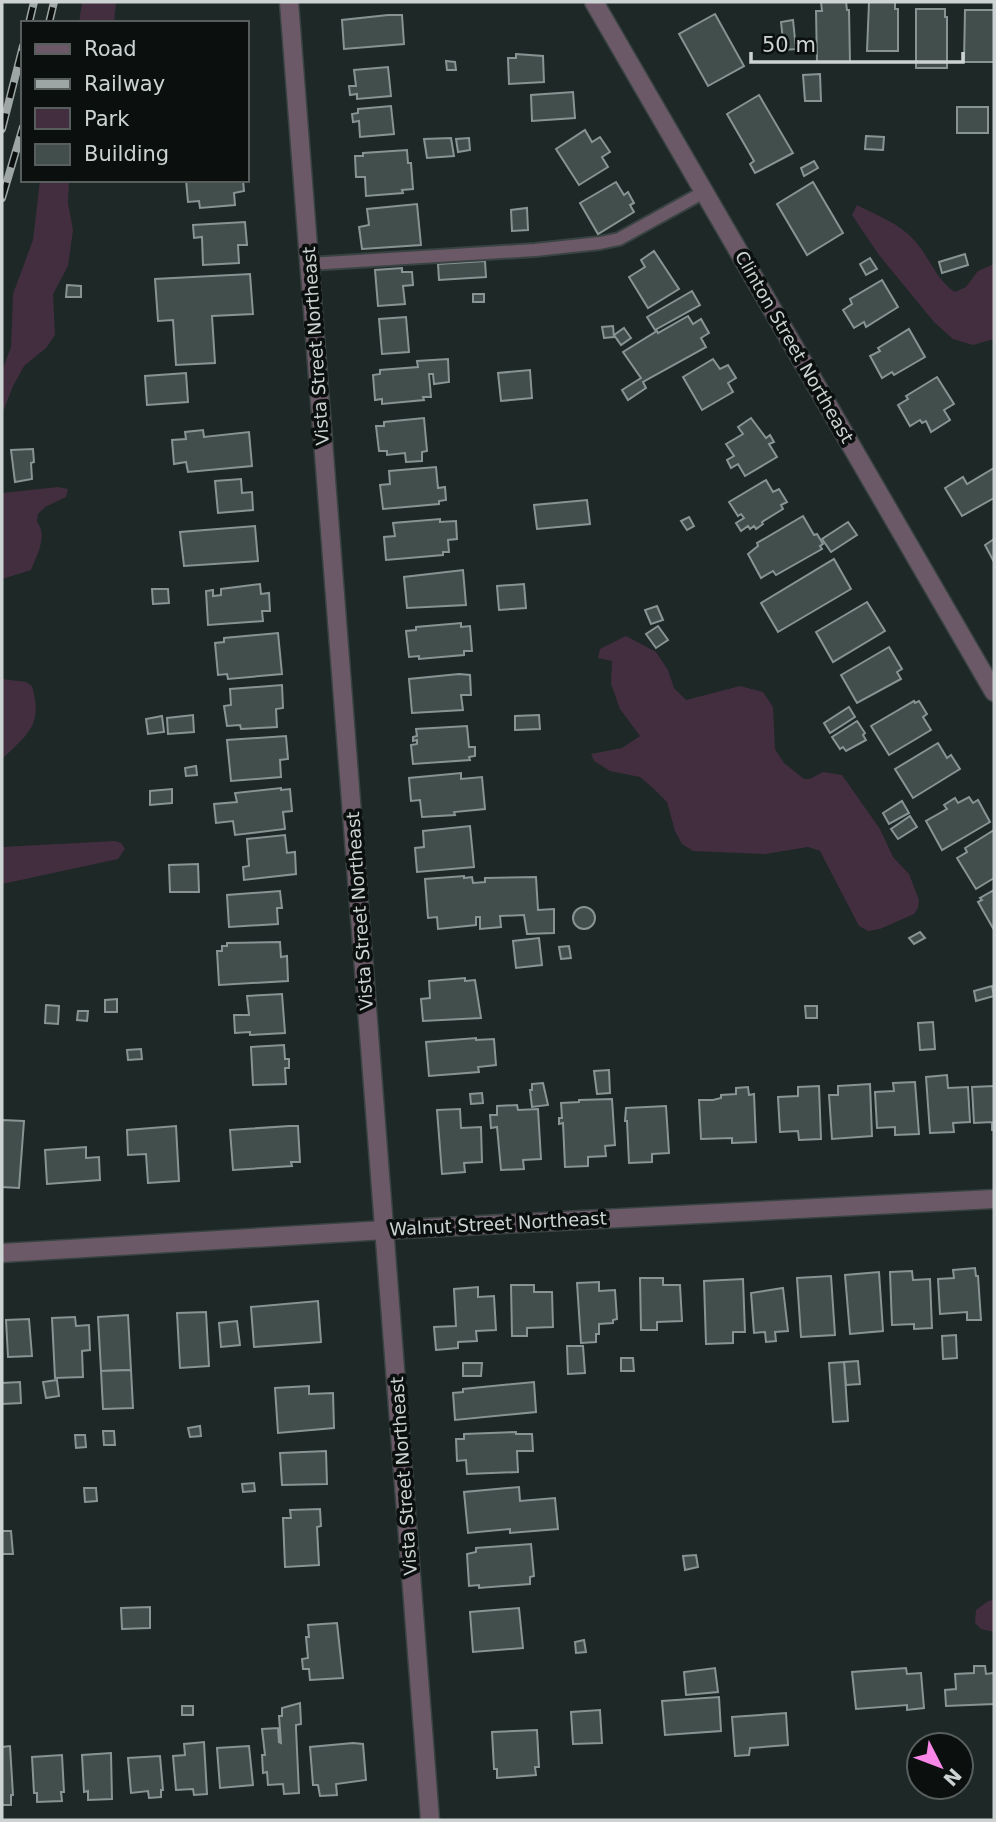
<svg xmlns="http://www.w3.org/2000/svg" width="996" height="1822" font-family="'DejaVu Sans',sans-serif">
<style>
.green{fill:#432e3f}
.building{fill:#414e4c;stroke:#879493;stroke-width:2}
.lines{fill:none;stroke-linecap:round;stroke-linejoin:round}
.service-casing{stroke:#394342;stroke-width:16}
.minor-casing{stroke:#394342;stroke-width:21}
.service{stroke:#6b5967;stroke-width:12}
.minor{stroke:#6b5967;stroke-width:18}
.rail-casing{stroke:#9ea6a5;stroke-width:8}
.rail{stroke:#0b100f;stroke-width:5;stroke-dasharray:16;stroke-linecap:butt}
.labels{text-anchor:middle;stroke-width:7;stroke-linejoin:round;paint-order:stroke}
.street-label{font-size:18px;fill:#ccd3d2;stroke:#0b100f}
</style>
<rect width="100%" height="100%" fill="#1d2827"/>
<!-- green -->
<g class="green">
<path d="M82 2H116L114 23H79Z"/>
<path d="M40 180H69L68 203 73 230 68 266 53 294 55 335 46 348 24 366 13 386 2 414V371L11 347 13 294 33 240Z"/>
<path d="M857 205C876 215 899 223 914 240 929 256 936 280 955 292L966 287 978 271 994 264V339L973 345 953 339 934 322 879 255 852 215Z"/>
<path d="M58 487 68 489 66 497 45 507 38 514 37 522C48 536 37 555 31 570L2 579V493Z"/>
<path d="M626 636 656 652 668 670 674 688 686 700 740 686 763 692 773 707 775 749 784 763 804 779H810L823 772 842 775 880 829 893 857 909 874 919 900 918 908 914 914 880 929 868 931 859 926 820 851 808 847 765 854 693 851 682 844 675 831 667 802 654 789 640 777 610 771 594 761 591 754 622 748 640 736 620 709 611 684 612 661 598 658 600 649Z"/>
<path d="M2 679 26 682 32 686C43 725 29 733 2 759Z"/>
<path d="M115 841 121 843 125 849 118 859 2 884V847Z"/>
<path d="M994 1600V1632L981 1629 975 1623 976 1610 988 1601Z"/>
</g>
<!-- building -->
<g class="building">
<path d="M821 2H846L847 10H849L850 62H817L816 11H822Z"/>
<path d="M869 2H895V9H898V51H867Z"/>
<path d="M916 9H945V17H947V68H916Z"/>
<path d="M965 10H994V62H964Z"/>
<path d="M715 14 744 66 708 86 679 34Z"/>
<path d="M388 15H402L404 44 344 49 342 20Z"/>
<path d="M793 20 796 49 784 50 781 22Z"/>
<path d="M516 54 543 56 544 82 509 84 508 58H516Z"/>
<path d="M446 61 455 62 456 70H447Z"/>
<path d="M388 67 391 96 357 99V94L350 95 349 86H356L354 70Z"/>
<path d="M820 74 821 101H805L803 75Z"/>
<path d="M573 92 575 118 532 121 531 95Z"/>
<path d="M759 95 793 153 755 173 750 164 754 161 727 114Z"/>
<path d="M391 106 394 134 360 137 359 121 353 122 352 114 358 113V109Z"/>
<rect x="957" y="107" width="31" height="26"/>
<path d="M585 130 592 142 600 137 610 152 602 157 608 167 579 185 556 149Z"/>
<path d="M866 136 884 137 883 150 865 149Z"/>
<path d="M451 138 454 156 427 158 424 139Z"/>
<path d="M469 138 470 150 458 152 456 139Z"/>
<path d="M407 150 408 163H411L413 189 402 190 403 193 366 196 365 177H356L355 156H363V153Z"/>
<path d="M814 161 818 168 804 176 801 168Z"/>
<path d="M186 180H243L244 191 234 193 235 205 200 208 199 201 188 202Z"/>
<path d="M616 182 624 195 628 192 634 203 630 205 634 212 598 234 580 203Z"/>
<path d="M813 182 843 233 807 255 777 204Z"/>
<path d="M417 204 421 245 362 249 359 227 369 225 367 209Z"/>
<path d="M527 208 528 230 512 231 511 210Z"/>
<path d="M245 222 247 245H238L239 263 203 265 202 237 194 238 193 225Z"/>
<path d="M654 251 679 289 648 308 629 277 645 267 641 260Z"/>
<path d="M965 254 968 265 942 273 939 262Z"/>
<path d="M870 258 877 269 866 275 860 264Z"/>
<path d="M485 261 486 277 439 280 438 264Z"/>
<path d="M402 268V272H412L413 285 403 286 405 304 378 306 375 270Z"/>
<path d="M250 274 253 314 212 316 215 363 176 365 173 320 158 321 155 279Z"/>
<path d="M882 280 898 307 866 327 864 322 854 328 843 310 852 304 850 299Z"/>
<path d="M67 285 81 286V297H66Z"/>
<path d="M692 291 700 305 655 330 647 317Z"/>
<rect x="473" y="294" width="11" height="8"/>
<path d="M688 316 693 324 701 319 709 333 701 338 706 347 643 382 646 388 628 400 622 390 641 378 623 352 657 331 658 333Z"/>
<path d="M406 317 409 352 382 354 379 319Z"/>
<path d="M613 326 614 337 604 338 602 327Z"/>
<path d="M624 328 631 338 621 345 614 335Z"/>
<path d="M909 329 925 357 894 375 892 372 882 378 870 356 880 351 878 348Z"/>
<path d="M448 359 449 382 434 384 433 374H429L431 397H423L424 400 382 404V399L375 400 373 375 380 374V370L418 367 417 361Z"/>
<path d="M713 359 720 369 728 365 736 378 728 383 733 392 702 410 683 377Z"/>
<path d="M530 370 532 398 501 401 498 373Z"/>
<path d="M186 373 188 402 147 405 145 376Z"/>
<path d="M937 377 954 404 944 410 950 420 931 432 926 421 922 423 920 420 910 426 898 405 908 399 906 396Z"/>
<path d="M424 418 427 451 422 452V461L406 462 405 453 387 455V451H379L376 426H384V422Z"/>
<path d="M751 418 766 438 770 435 774 442 769 444 777 457 745 476 738 464 731 468 727 460 734 456 726 444 743 434 738 427Z"/>
<path d="M203 430 204 437 249 432 252 466 188 472 186 462 174 464 172 440 186 439 185 432Z"/>
<path d="M33 449 34 462 31 463 32 479 15 482 11 450Z"/>
<path d="M436 467 438 488 445 487 446 500 439 501V504L383 509 380 485 390 484 389 471Z"/>
<path d="M994 468V498L962 516 945 488 963 477 967 484Z"/>
<path d="M241 479 242 493 252 492 253 510 218 513 215 481Z"/>
<path d="M766 480 773 492 779 489 787 502 781 505 783 509 762 522 763 524 756 529 754 526 750 529 748 526 741 531 736 523 744 518 741 514 738 516 729 502Z"/>
<path d="M587 500 590 524 537 529 534 505Z"/>
<path d="M803 516 814 535 817 534 823 544 820 546 822 549 776 575 773 571 761 578 748 554 758 546 757 543Z"/>
<path d="M689 517 694 526 687 530 681 521Z"/>
<path d="M440 519V522L456 521 457 539 448 540 449 552H443V555L386 560 384 537 395 536 393 523Z"/>
<path d="M848 522 857 535 831 552 822 539Z"/>
<path d="M255 526 258 561 184 566 180 532Z"/>
<path d="M994 539V562L985 545Z"/>
<path d="M834 559 851 589 778 632 761 603Z"/>
<path d="M463 570 466 605 407 608 404 577Z"/>
<path d="M260 584 261 594 269 593 270 611H262L263 621 208 625 206 591 213 590V596L221 595V589Z"/>
<path d="M524 584 526 608 499 610 497 586Z"/>
<path d="M152 589H168L169 603 153 604Z"/>
<path d="M867 602 885 631 833 662 816 632Z"/>
<path d="M657 606 663 620 651 624 645 610Z"/>
<path d="M461 623V627L470 626 472 651H464V655L419 659V656L409 657 406 631 416 630V627Z"/>
<path d="M658 626 668 640 656 648 646 634Z"/>
<path d="M278 633 282 674 228 679 227 674 218 675 215 643 224 642V638Z"/>
<path d="M889 647 902 669 897 672 901 679 857 703 841 675Z"/>
<path d="M459 674 470 675 471 695H461L463 710 412 713 409 679Z"/>
<path d="M282 685 283 708 276 709 277 727 241 729 240 725 227 726 224 706 231 705 230 689Z"/>
<path d="M914 701 915 703 919 701 927 714 923 717 931 730 889 755 871 726Z"/>
<path d="M849 707 855 717 830 733 824 723Z"/>
<path d="M193 715 194 732 168 734 167 718Z"/>
<path d="M539 715 540 729 515 730V716Z"/>
<path d="M162 716 164 732 148 734 146 719Z"/>
<path d="M857 721 865 733 863 735 866 740 846 751 843 747 840 749 832 737Z"/>
<path d="M467 726 469 747H475V756L469 757 470 760 413 764 411 745 417 744V740L413 741V737L417 736 416 729Z"/>
<path d="M286 736 288 759 280 760 281 777 231 781 227 740Z"/>
<path d="M938 743 947 758 951 755 960 769 913 798 895 769Z"/>
<path d="M196 766 197 775 186 776 185 768Z"/>
<path d="M461 773V779L482 777 485 809 454 812 455 815 422 817 420 800 411 801 409 778Z"/>
<path d="M281 788V790L290 789 292 811 283 812 285 829 235 835 233 821 216 823 214 804 237 802 235 793Z"/>
<path d="M172 789V803L150 805V791Z"/>
<path d="M969 797 973 803 978 800 990 822 942 850 926 821 947 809 944 805 955 798 958 803Z"/>
<path d="M902 801 909 813 889 824 883 813Z"/>
<path d="M910 816 917 827 898 839 891 829Z"/>
<path d="M470 826 474 867 417 872 415 848 424 847 423 831Z"/>
<path d="M994 830V878L976 889 957 858 967 852 965 848Z"/>
<path d="M285 835 287 853 295 852 296 874 244 880 243 867 249 866 247 839Z"/>
<path d="M198 864 199 892H170L169 865Z"/>
<path d="M464 876V878L472 877 473 883 485 882V878L536 877 538 910 554 909V933L527 934 524 915 500 916 501 927 480 929V917H476V925L438 929 437 917 428 918 425 879Z"/>
<path d="M994 890V930L978 902 982 900 980 898Z"/>
<path d="M280 891 282 908H277L278 924 229 927 227 895Z"/>
<circle cx="584" cy="918" r="11"/>
<path d="M920 932 925 938 914 944 909 938Z"/>
<path d="M539 938 542 965 516 968 513 941Z"/>
<path d="M280 942 281 957 287 956 288 981 219 985 217 951H222V946H227V943Z"/>
<path d="M569 946 571 958 561 959 559 947Z"/>
<path d="M465 978V981L475 980 481 1018 423 1021 421 999 430 998 429 981Z"/>
<path d="M992 986 994 996 976 1001 974 991Z"/>
<path d="M282 994 285 1033 250 1035V1032L235 1033 234 1015H249L247 996Z"/>
<path d="M117 999V1012H105V1000Z"/>
<path d="M46 1005 59 1006 58 1024 45 1023Z"/>
<path d="M805 1006H817V1018H806Z"/>
<path d="M78 1011H88L87 1021 77 1020Z"/>
<path d="M933 1022 935 1049 920 1050 918 1023Z"/>
<path d="M476 1038V1040L494 1039 496 1065 478 1067 479 1072 429 1076 426 1042Z"/>
<path d="M284 1045 285 1059H289V1068H285L286 1084 253 1085 251 1047Z"/>
<path d="M141 1049 142 1059 128 1060 127 1050Z"/>
<path d="M609 1070 610 1093 597 1094 594 1071Z"/>
<path d="M947 1075 948 1088 968 1087 970 1122 953 1123 954 1132 930 1133 926 1077Z"/>
<path d="M915 1082 919 1134 895 1135V1127L877 1128 875 1092 894 1091 893 1083Z"/>
<path d="M543 1083 548 1105 532 1107 530 1090H532V1084Z"/>
<path d="M870 1084 872 1136 832 1139 829 1095H838V1086Z"/>
<path d="M819 1086 821 1139 799 1140 798 1131 780 1132 778 1097 798 1096V1087Z"/>
<path d="M994 1086V1130H992V1122L974 1123 972 1087Z"/>
<path d="M748 1087 749 1095 754 1094 756 1142 732 1143V1138L701 1139 699 1100H713L721 1098V1095L736 1094V1088Z"/>
<path d="M482 1093 483 1103 471 1104 470 1094Z"/>
<path d="M612 1099 615 1145 605 1146 606 1156 588 1157V1166L565 1167 563 1123 559 1124V1118H562L561 1103 579 1102V1100Z"/>
<path d="M517 1105 518 1110 538 1109 541 1159 523 1160 524 1169 501 1170 497 1127 491 1128 490 1115H497V1106Z"/>
<path d="M666 1106 669 1153 652 1154V1162L629 1163 627 1121H625L626 1108Z"/>
<path d="M460 1109 461 1128 481 1127 482 1162 464 1163 465 1172 442 1174 437 1110Z"/>
<path d="M2 1120 24 1121 19 1188 2 1187Z"/>
<path d="M176 1126 179 1181 148 1183 146 1154 128 1155 127 1130Z"/>
<path d="M289 1126H298L300 1162H291L292 1166 233 1170 230 1130Z"/>
<path d="M86 1147V1158L99 1157 100 1180 47 1184 45 1150Z"/>
<path d="M975 1268 976 1276H978L981 1320H967V1312L940 1314 938 1279 954 1278 953 1270Z"/>
<path d="M912 1271 913 1280 930 1279 932 1328 914 1329V1324L892 1325 890 1272Z"/>
<path d="M879 1272 883 1331 850 1334 845 1275Z"/>
<path d="M831 1276 835 1335 801 1337 797 1278Z"/>
<path d="M640 1278H663V1285H680L682 1321 657 1322V1330H641Z"/>
<path d="M743 1279 745 1332H733V1343L706 1344 704 1281Z"/>
<path d="M599 1282V1291L615 1290 617 1319 613 1320V1323L599 1324V1334H596V1342L581 1343 577 1283Z"/>
<path d="M511 1285H534V1292H552L553 1327 527 1328V1336H512Z"/>
<path d="M478 1287V1297L494 1296 496 1330 476 1331 477 1341 458 1342V1348L436 1350 434 1327 456 1326 454 1289Z"/>
<path d="M783 1288 788 1331 775 1332 776 1341 766 1342 765 1332 754 1333 751 1293Z"/>
<path d="M318 1301 321 1342 254 1347 251 1307Z"/>
<path d="M206 1312 209 1366 180 1368 177 1313Z"/>
<path d="M128 1315 131 1370 101 1371 98 1317Z"/>
<path d="M75 1317 76 1326 89 1325 90 1350 82 1351 83 1377 55 1378 52 1318Z"/>
<path d="M29 1319 32 1356 8 1357 6 1320Z"/>
<path d="M237 1321 240 1345 221 1347 219 1323Z"/>
<path d="M956 1335 957 1358 943 1359 942 1336Z"/>
<path d="M567 1346H583L585 1373 568 1374Z"/>
<path d="M621 1358H633L634 1371H621Z"/>
<path d="M858 1361 860 1384 846 1385 844 1362Z"/>
<path d="M844 1362 848 1421 833 1422 829 1363Z"/>
<path d="M463 1363H482L481 1376H463Z"/>
<path d="M131 1370 133 1408 103 1409 101 1371Z"/>
<path d="M57 1380 59 1396 46 1398 43 1382Z"/>
<path d="M20 1382 21 1403 2 1404V1383Z"/>
<path d="M534 1382 536 1412 455 1420 453 1393 463 1392V1389Z"/>
<path d="M309 1386V1394L333 1393 334 1428 278 1433 275 1388Z"/>
<path d="M200 1426 201 1436 190 1437 188 1428Z"/>
<path d="M103 1431H114L115 1445H104Z"/>
<path d="M516 1432V1434H532L533 1451H517L518 1472 467 1474 466 1460 457 1461 456 1439H464V1434Z"/>
<path d="M75 1435H85L86 1447 76 1448Z"/>
<path d="M326 1451 327 1484 282 1485 280 1453Z"/>
<path d="M254 1483 255 1491 243 1492 242 1484Z"/>
<path d="M519 1487 520 1501 555 1498 558 1529 510 1533V1529L468 1533 464 1492Z"/>
<path d="M84 1488H96L97 1501 85 1502Z"/>
<path d="M320 1509 321 1526 317 1527 319 1565 285 1567 283 1518H291L290 1510Z"/>
<path d="M2 1531H11L13 1554H2Z"/>
<path d="M531 1544 534 1576 530 1577V1584L479 1588V1585L469 1586 467 1554 476 1552V1548Z"/>
<path d="M696 1555 698 1567 685 1570 683 1556Z"/>
<path d="M150 1607V1628L122 1629 121 1608Z"/>
<path d="M519 1608 523 1648 473 1652 470 1612Z"/>
<path d="M337 1623 343 1678 310 1680 309 1669H303L302 1659 308 1658 306 1637H309L308 1625Z"/>
<path d="M584 1640 586 1652 576 1653 575 1642Z"/>
<path d="M974 1666H985L986 1674 994 1673V1704L946 1706 945 1690 956 1689 955 1674 974 1673Z"/>
<path d="M715 1668 718 1692 686 1695 684 1672Z"/>
<path d="M906 1668 907 1674 921 1673 924 1708 907 1710V1705L856 1709 852 1672Z"/>
<path d="M719 1697 721 1731 665 1735 662 1701Z"/>
<path d="M300 1703 301 1724 296 1725V1728L299 1793 284 1794 283 1784 268 1785 267 1772 263 1773 262 1755H265L262 1729 278 1728 279 1742 281 1743 279 1716H282V1708Z"/>
<rect x="182" y="1706" width="11" height="9"/>
<path d="M600 1710 602 1743 573 1744 571 1712Z"/>
<path d="M786 1713 788 1745 750 1748 749 1755 735 1756 732 1717Z"/>
<path d="M537 1730 539 1767H535L536 1775 497 1778V1769H494L492 1732Z"/>
<path d="M204 1742 207 1794 194 1795 193 1789 176 1790 173 1756 185 1755 184 1744Z"/>
<path d="M353 1743 363 1744 366 1780 336 1784 337 1795 320 1796 318 1785H313L310 1747Z"/>
<path d="M10 1746 13 1795H11V1805H2V1747Z"/>
<path d="M249 1746 253 1785 220 1788 217 1748Z"/>
<path d="M111 1753 112 1799 88 1800V1791L84 1792 82 1755Z"/>
<path d="M62 1755 64 1792H61L62 1801 37 1802V1793H34L32 1757Z"/>
<path d="M160 1756 163 1790H161V1797L149 1798 148 1791 131 1793 128 1758Z"/>
</g>
<g class="lines">
<!-- service casing -->
<g class="service-casing">
<path id="service" d="M309 264 535 250 600 243 619 239 704 192"/>
</g>
<!-- minor casing -->
<g class="minor-casing">
<g id="minor">
<path d="M289 2 430 1820"/>
<path d="M594 2 994 692"/>
<path d="M2 1253 385 1230 994 1199"/>
</g>
</g>
<!-- service -->
<use href="#service" class="service"/>
<!-- minor -->
<use href="#minor" class="minor"/>
<!-- rail casing -->
<g class="rail-casing">
<g id="rail">
<path d="M29 23 34 2"/>
<path d="M49 23 54 2"/>
<path d="M2 129 23 46"/>
<path d="M2 198 23 127"/>
</g>
</g>
<!-- rail -->
<use href="#rail" class="rail"/>
</g>
<g class="labels">
<!-- street labels -->
<g class="street-label">
<text transform="translate(316 346) rotate(-94)" y="6">Vista Street Northeast</text>
<text transform="translate(794 347) rotate(60)" y="6">Clinton Street Northeast</text>
<text transform="translate(360 911) rotate(-94)" y="6">Vista Street Northeast</text>
<text transform="translate(498 1224) rotate(-3)" y="6">Walnut Street Northeast</text>
<text transform="translate(404 1476) rotate(-94)" y="6">Vista Street Northeast</text>
</g>
</g>
<!-- border -->
<rect width="996" height="1822" fill="none" stroke="#ccd3d2" stroke-width="7"/>
<!-- legend -->
<rect x="21" y="21" width="228" height="161" fill="#0b100f" stroke="#585e5d" stroke-width="2"/>
<rect x="35" y="44" width="35" height="10" fill="#6b5967" stroke="#585e5d" stroke-width="2"/>
<text x="84" y="56" font-size="21" fill="#ccd3d2">Road</text>
<rect x="35" y="79" width="35" height="10" fill="#9ea6a5" stroke="#585e5d" stroke-width="2"/>
<text x="84" y="91" font-size="21" fill="#ccd3d2">Railway</text>
<rect x="35" y="108" width="35" height="21" fill="#432e3f" stroke="#585e5d" stroke-width="2"/>
<text x="84" y="126" font-size="21" fill="#ccd3d2">Park</text>
<rect x="35" y="144" width="35" height="21" fill="#414e4c" stroke="#585e5d" stroke-width="2"/>
<text x="84" y="161" font-size="21" fill="#ccd3d2">Building</text>
<!-- north arrow -->
<g transform="translate(940 1766) rotate(132)"><circle r="33" fill="#0b100f" stroke="#585e5d" stroke-width="2"/>
<path d="M0-5L12 26L0 18L-12 26Z" fill="#f987e8"/>
<text y="-10" font-size="19" font-weight="bold" text-anchor="middle" fill="#ccd3d2">N</text>
</g>
<!-- scale -->
<path d="M751 52v10h212v-10" fill="none" stroke="#ccd3d2" stroke-width="3.5"/>
<text x="762" y="52" font-size="21" fill="#ccd3d2" stroke="#0b100f" stroke-width="5" paint-order="stroke">50 m</text>
</svg>
